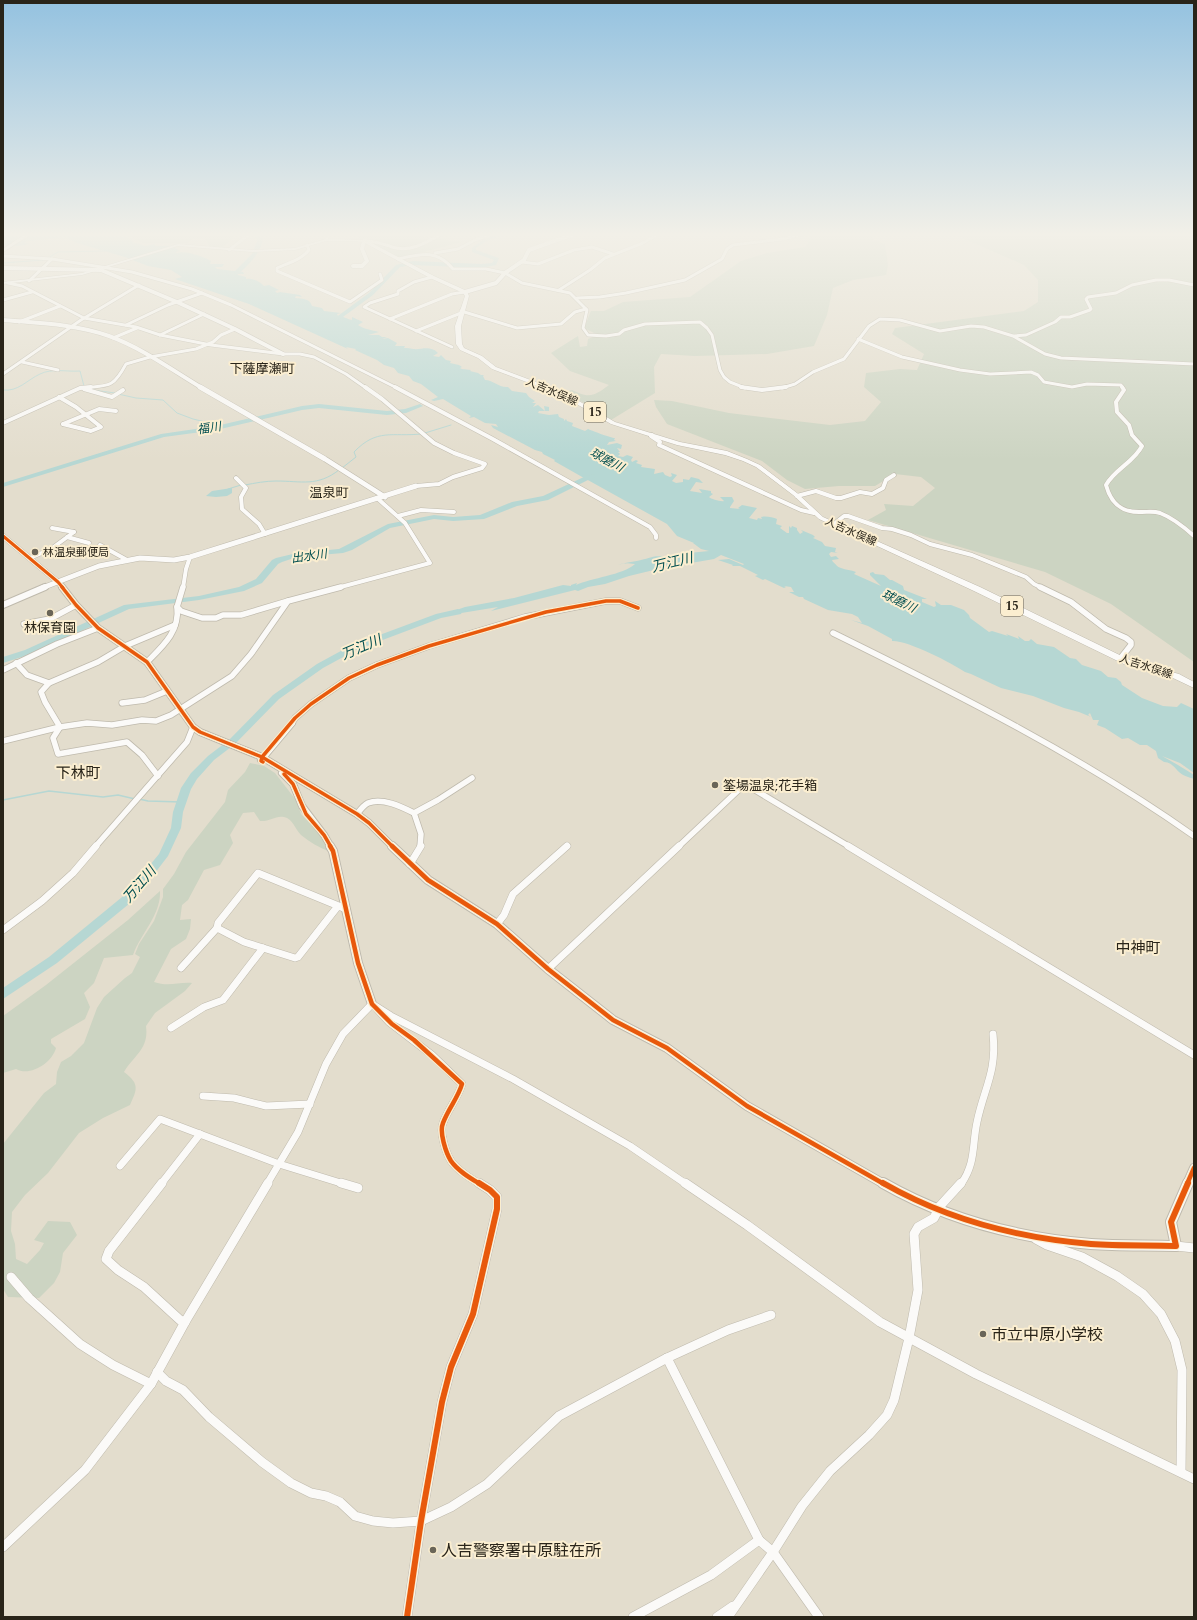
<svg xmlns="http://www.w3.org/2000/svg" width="1197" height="1620" font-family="Spectral,'Noto Sans JP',serif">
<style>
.green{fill:#ccd4c2}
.water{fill:#b6d7d3}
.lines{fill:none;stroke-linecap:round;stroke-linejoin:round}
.stream-far1{stroke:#b6d7d3;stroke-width:1}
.stream{stroke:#b6d7d3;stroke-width:1.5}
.river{fill:#b6d7d3;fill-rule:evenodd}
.minor-far4-casing{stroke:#bfbaad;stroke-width:4}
.minor-far3-casing{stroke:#bfbaad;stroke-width:5}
.minor-far2-casing{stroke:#bfbaad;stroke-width:7}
.minor-far1-casing{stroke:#bfbaad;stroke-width:8}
.minor-casing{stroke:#bfbaad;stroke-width:10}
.tertiary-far4-casing{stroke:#bfbaad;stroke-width:5}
.tertiary-far3-casing{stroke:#bfbaad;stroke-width:6}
.tertiary-far2-casing{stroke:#bfbaad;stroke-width:8}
.tertiary-far1-casing{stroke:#bfbaad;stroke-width:10}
.tertiary-casing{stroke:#bfbaad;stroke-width:12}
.primary-casing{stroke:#bfbaad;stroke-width:1}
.trunk-casing{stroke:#bfbaad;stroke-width:2}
.minor-far4{stroke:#fbfaf8;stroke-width:3}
.minor-far3{stroke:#fbfaf8;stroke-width:4}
.minor-far2{stroke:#fbfaf8;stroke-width:5.5}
.minor-far1{stroke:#fbfaf8;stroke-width:7}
.minor{stroke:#fbfaf8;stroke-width:9}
.tertiary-far4{stroke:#fbfaf8;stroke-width:4}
.tertiary-far3{stroke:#fbfaf8;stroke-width:5}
.tertiary-far2{stroke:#fbfaf8;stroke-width:6}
.tertiary-far1{stroke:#fbfaf8;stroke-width:8}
.tertiary{stroke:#fbfaf8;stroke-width:10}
.primary{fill:#fbfaf8;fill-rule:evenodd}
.trunk{fill:#fbfaf8;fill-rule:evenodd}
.cycleway-far3-casing{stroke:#fbeed0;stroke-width:4.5}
.cycleway-far2-casing{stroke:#fbeed0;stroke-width:6}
.cycleway-far1-casing{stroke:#fbeed0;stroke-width:7}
.cycleway-casing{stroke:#fbeed0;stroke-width:8}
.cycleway-far3{stroke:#e8590c;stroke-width:3}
.cycleway-far2{stroke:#e8590c;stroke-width:3.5}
.cycleway-far1{stroke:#e8590c;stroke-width:4.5}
.cycleway{stroke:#e8590c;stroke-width:6}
.poi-dot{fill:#6a6558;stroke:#fbeed0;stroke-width:1.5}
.labels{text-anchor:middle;stroke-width:4;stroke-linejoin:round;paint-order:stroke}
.far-street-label{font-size:11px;fill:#292419;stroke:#fbeed0}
.far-poi-label{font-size:11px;fill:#292419;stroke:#fbeed0;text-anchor:start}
.shield{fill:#fbeed0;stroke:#686150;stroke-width:1}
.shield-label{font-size:12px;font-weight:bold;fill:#292419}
.far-water-label{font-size:12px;font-style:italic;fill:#004e4f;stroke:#fbeed0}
.far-quarter-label{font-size:13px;fill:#292419;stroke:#fbeed0}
.poi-label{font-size:13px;fill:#292419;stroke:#fbeed0}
.water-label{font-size:14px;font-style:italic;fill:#004e4f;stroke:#fbeed0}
.quarter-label{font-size:15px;fill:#292419;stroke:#fbeed0}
.near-poi-label{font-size:16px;fill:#292419;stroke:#fbeed0;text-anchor:start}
</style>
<rect width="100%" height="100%" fill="#e3ddcd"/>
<!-- green -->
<g class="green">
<path d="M123 233H237L222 248 210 247 205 238 193 239 188 243H143Z"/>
<path d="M361 233H413L412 235 462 242 400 258 354 235Z"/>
<path d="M814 233H872L873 240 885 244 888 265 886 275 853 280 833 288 827 315 814 346 767 354 695 356 661 354 654 367 655 393 611 420 566 392 572 390C590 399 594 396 609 385L570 371 551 353 578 336 580 347 587 346 588 339 598 335 584 328 591 311H604L623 302 690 297 741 261 767 253 805 247Z"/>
<path d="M951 233H1194V662L1111 604 1045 572 868 520 886 510 884 504 913 506 935 488 921 477 895 474 875 486H839L805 489 787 480 762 461 667 424 656 407 654 400 672 401 729 413 830 425 865 421 881 402 864 387 866 373 900 369 917 370 924 354 892 334 895 328 1024 311 1038 302V280L1024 265Z"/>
<path d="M250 763 264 766 275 773 296 800 301 814 312 825 328 847V851C318 847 310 842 301 835 295 829 293 819 284 817 276 815 269 822 260 821L254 812 243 813 230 835 233 843 220 865 204 870 188 900 182 905 180 920 191 919 190 929 186 939 171 949 154 982C168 987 178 982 192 983L185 991 155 1013 146 1026C149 1049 135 1054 124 1072 140 1084 137 1089 130 1105L103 1118 79 1133 48 1173 25 1195 12 1212 11 1231 15 1244 16 1259 27 1264 40 1250 44 1243 34 1240 48 1221 70 1222 77 1235 63 1253 60 1272 54 1283 39 1298 8 1297 3 1289V1144L44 1093 56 1084 57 1072 61 1062 71 1056 84 1043 97 1008 104 997 125 978 132 973 140 957 135 954 139 944 154 921 163 897V889L174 874 186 852 225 802 228 790 245 772Z"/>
<path d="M160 891C161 915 141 933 133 955L104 958 94 983 84 993 90 1007 85 1019 51 1039V1043L56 1048C52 1063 30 1077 16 1069L3 1073V1016L46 985 128 920Z"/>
</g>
<!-- water -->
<g class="water">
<path d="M3 233H78C97 239 117 227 133 241L132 242 145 246 154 244 156 246H171L180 251 176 252 177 253C184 250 205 257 211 261L210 264H224L222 267H215L217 269 243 272 244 274H234L246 277V279C252 278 260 281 264 286L269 285 279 290 275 291 277 293 280 292 300 295 302 297 296 296 295 298C302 299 310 298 312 306L322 308 324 311 341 313 337 314 338 316C344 316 346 319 352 320V317L363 322 358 325C363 329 372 330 379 332L368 335H379L382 337H387L382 339 388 338 397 343 395 346H405L404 348C408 348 410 348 413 349 422 350 430 345 438 353L433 356 439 357 441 355 446 360 451 361 450 363 459 365 462 367 460 368 462 369 471 370 470 371 478 373 481 375H484L483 376 485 380C493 380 499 388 508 387L512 391 526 393 529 397 535 401 532 403H536L533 407 538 405 545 411 544 406 549 407V411H539L538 413 549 415 558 414 559 417 564 419V421L566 419 567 421 573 423 572 426 585 431 588 429C590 430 611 438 615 438L614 440 616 441 609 442 607 445 617 443 622 445 621 449 617 448 620 452H618L620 454 618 456 623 457 627 455 633 457 631 460 632 462 636 460 638 461 636 463 642 465 641 467 655 469 654 474 663 472 665 475 670 477 672 476 671 473 677 475 672 481 676 483 683 482V479L689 480 691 477 699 479 703 483 696 482 690 491 702 493 699 489 711 491V493L713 494 709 497C711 499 721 502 724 501L720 497H732L734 501 730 507V508L740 509 738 508 742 505 757 508 749 518 757 520 758 518 762 519 761 517C765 516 773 517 777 519L776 524 782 526 780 528 787 533H789V526L791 528 792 526 797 528V530L800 534 803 532 801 530 813 535 815 537 813 538 822 542 825 546 836 548 835 552 838 553 831 552 829 554 831 557 836 556 839 559 832 560 833 562C836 564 837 567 841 568 846 570 851 570 856 572L854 574 881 586 870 575V573L873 572 875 574 884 575 890 580H892L903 586 904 590 927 599H922V602L934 607 936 606 935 601 941 605H951L964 610 969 615 970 618 989 632 992 631 1008 636 1006 634 1019 639 1018 636 1025 641H1029L1031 639 1037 644 1054 647 1070 658 1076 659 1082 665 1101 671 1108 677 1116 678 1121 682 1122 685 1142 698 1163 706 1177 707 1181 703 1194 709V773L1180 763 1162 756C1173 762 1183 768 1194 775V779C1189 777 1183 776 1179 772 1175 768 1171 762 1164 762L1158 758 1156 751 1147 745H1140L1128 738 1122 739 1105 728 1097 725 1099 720H1093L1090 713 1088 715 1091 717 1079 712 1064 708 1033 696 1001 688 971 674 965 672C952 663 907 640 892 641V639L868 626 851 620 862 623 858 617 852 614 828 610 804 599 803 597H799L789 592H794L791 587 784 586 786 587 784 588 765 579 763 580 755 576 758 575 740 566H732L733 565 718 560 729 559 743 565 744 564 721 555 714 559 662 568 629 576 605 584 588 587 578 591 575 590 491 611 498 607 437 617 465 607 514 598 563 585 571 586V585L577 583 576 585C591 578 623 575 635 564L625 563 618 565C626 562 633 562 641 560 652 558 653 555 666 557L669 555 709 551 701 549 693 543H694L677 536 667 524 586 479 582 480 584 478 554 461 555 460 543 454 542 452 535 450 493 428 491 425 498 427 496 424 485 423 474 417 469 418 471 416 443 399 434 401 431 400 438 397 421 384 413 381 409 376 398 373 394 368 384 365 377 360 355 350 356 349 346 347 348 349 249 304 175 279 182 277 171 270 148 266 125 257 77 243 65 237 28 241 24 242 29 244C20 246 13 247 3 245Z"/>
<path d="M232 488V493L227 496 216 497 206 496 212 491Z"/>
</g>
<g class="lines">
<!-- stream-far1 -->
<g class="stream-far1">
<path d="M48 258 58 252 105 251"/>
<path d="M3 263 43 260"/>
<path d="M3 390C18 392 27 380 40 374 52 368 67 372 80 371L84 386"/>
<path d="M93 390 115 393"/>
<path d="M118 394 136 398 163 400 177 413 193 419 222 426"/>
<path d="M425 433 451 425"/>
<path d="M342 468 356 457 354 452C377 428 392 437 421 434"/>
<path d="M245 485C255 483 266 481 276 481 302 481 317 487 339 470"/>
<path d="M228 489 241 485"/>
</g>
<!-- stream -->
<g class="stream">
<path d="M139 799 148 801 181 802"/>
<path d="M3 800 49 791 103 797 118 795 135 799"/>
</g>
<!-- river -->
<g class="river">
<path d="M254 233H259L260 237 263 238C261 256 243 269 231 281H227V279L252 254 258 239H256Z"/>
<path d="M501 233H513L488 240 476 248V250L499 258 496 265 481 268 413 265 400 267 373 295 336 322 331 321 369 293 396 265 413 261 481 264 492 263 494 260 472 252V248L485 238Z"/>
<path d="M319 404 387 411 405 409 420 404 423 406 406 413 387 415 319 408 302 410 216 430 164 437 3 487V483L161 434 216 426 302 406Z"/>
<path d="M595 474 598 476 597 477 590 479 548 500 517 506 484 519 453 521 434 519 390 528 352 550 343 553 297 557 282 562 278 564 262 583 244 591 199 600 129 609 31 654 3 663V657L25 650 124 605 199 596 239 587 256 579 272 560 276 558 297 553 339 549 388 524 434 515 453 517 480 515 512 502 543 496 586 476Z"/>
<path d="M458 609 462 612 461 614 441 618 356 650 323 668 279 699 235 744 214 760 197 779 191 789 183 812 181 828 168 856 135 899 57 963 3 999V988L49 957 127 893 159 854 171 828 173 812 181 788 191 773 208 756 229 740 273 695 317 664 350 646 436 614Z"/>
</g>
<!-- minor-far4 casing -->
<g class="minor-far4-casing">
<g id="minor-far4">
<path d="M326 240 330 233"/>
<path d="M364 241C374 240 383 244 392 247 411 253 427 242 443 233"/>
<path d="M307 245 309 250C301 260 288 263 277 268V271L350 302 382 280 380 274"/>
<path d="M229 250 251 233"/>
<path d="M435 253 458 249 475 240 496 233"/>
<path d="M3 256 52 259 132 272 192 289 231 305 397 388"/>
<path d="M398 259C421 254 437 249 453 269H486L505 273 522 283 570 293 587 310 583 328 588 335 606 336 619 334 624 330 645 324 700 322 707 328 712 335 720 370 724 377 730 382 745 388"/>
<path d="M522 262 538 264 574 250 592 247 613 254"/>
<path d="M432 277 414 282 398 291V294L370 303 364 307 452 347"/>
<path d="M29 281 52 259"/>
<path d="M8 283 22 286 84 318 136 327 160 335 211 345 283 354H300L314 357 346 374 366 388"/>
<path d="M559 290 590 270 605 258 643 243 660 233"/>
<path d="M577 298 600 297 626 293 685 280 722 259 727 249 733 245 783 239 807 233"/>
<path d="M3 300 32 292"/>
<path d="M461 311 517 328 561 324 575 312 586 309"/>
<path d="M390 319 452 294 465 292"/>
<path d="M19 322 60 306"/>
<path d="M126 325 168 305 202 293"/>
<path d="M416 331 461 313"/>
<path d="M160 335 204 314"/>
<path d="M1014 336 1026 335 1055 322 1061 317H1070L1090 310 1091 309 1086 299 1088 297 1116 293 1132 285 1156 280H1169L1194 285"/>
<path d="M113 338 137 328"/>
<path d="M858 339 902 357 960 370 990 374 1031 372 1038 375 1044 382 1072 387 1087 384 1121 385 1123 388"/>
<path d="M22 362 58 370"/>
<path d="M3 374 81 320 139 285"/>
<path d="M81 388C108 385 112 390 126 364L150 357 196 349 213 342 221 335 235 329"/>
<path d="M782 388 795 384 813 372 844 359 869 326 880 319 900 320 940 331 971 326 984 327 1013 336 1045 354 1061 358 1194 364"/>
</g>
</g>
<!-- minor-far3 casing -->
<g class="minor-far3-casing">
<g id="minor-far3">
<path d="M365 387 382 399 434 443 454 453 485 464 482 468 453 477 439 484 416 486"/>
<path d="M395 387 491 438 650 527 656 535V538"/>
<path d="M741 387 762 390 786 387"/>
<path d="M1122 387 1124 390 1116 402 1117 412 1129 425 1132 435 1142 446C1134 462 1115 469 1106 485 1111 504 1122 513 1142 512 1148 512 1154 511 1160 513 1173 518 1184 527 1194 536"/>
<path d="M84 389 112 397 123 390"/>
<path d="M59 397 76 407 101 427 91 431 63 424"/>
<path d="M3 423 80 388 91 387"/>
<path d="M63 424 99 409 116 411"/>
<path d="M652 435 651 436 660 442 659 445 801 510 814 513"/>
<path d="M236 478 246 488 241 497 242 509 259 524 265 534"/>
<path d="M797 496 816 491 836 498H841L860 492 872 494 883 488 886 480 894 475"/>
<path d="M398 516 421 510 454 512"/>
<path d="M834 524 844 516H848L882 528 892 529 911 535 930 544 972 555 1026 577 1034 584 1042 588"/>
<path d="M52 528 74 532"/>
<path d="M67 537 89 543"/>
<path d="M100 545 127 560"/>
<path d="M30 558 51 549 74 532"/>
<path d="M183 588 186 569 190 557"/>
<path d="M337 588 430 563 405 523 377 498"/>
</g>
</g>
<!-- minor-far2 casing -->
<g class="minor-far2-casing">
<g id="minor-far2">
<path d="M183 587 177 607 181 611 202 618H216L223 615H241L288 601"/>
<path d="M1040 587 1071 602 1106 629 1126 638 1131 642V645L1120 659"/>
<path d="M24 624 50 619 76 605"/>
<path d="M833 633C957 694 1081 756 1194 836"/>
<path d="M147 662C163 646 180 631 177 607"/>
<path d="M16 663 27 675 49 683 41 692 45 702 60 727"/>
<path d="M3 670 57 644 98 628"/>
<path d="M49 683 98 662 125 646 175 625"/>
<path d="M122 703 145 700 167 691"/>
<path d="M292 723 295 718 311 704 349 678 377 665 429 646 525 617 606 601H620L638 608"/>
<path d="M60 727 53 738 58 754 127 742 142 755 158 776"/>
<path d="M3 741 60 727 87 723 112 725 142 720 156 721 171 715 232 676 251 654 288 601 341 587"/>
<path d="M414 813 438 800 472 778"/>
<path d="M357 814C360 810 364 805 368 803 382 797 402 807 414 813L421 834 420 847"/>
<path d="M95 847 187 742 193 727"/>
<path d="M566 847 567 846"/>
<path d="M678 847 745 784 850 847"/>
</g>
</g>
<!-- minor-far1 casing -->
<g class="minor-far1-casing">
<g id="minor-far1">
<path d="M848 846 1194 1055"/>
<path d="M410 864 421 846"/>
<path d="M338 906 298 957 295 958 244 942 217 928 218 923 258 873 346 909"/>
<path d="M497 924 504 915 513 894 567 846"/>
<path d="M3 930 42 901 73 873 96 846"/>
<path d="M181 968 217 928"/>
<path d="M548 969 679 846"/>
<path d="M372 1004 391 1016 513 1079 630 1146 686 1184"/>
<path d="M377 1009 389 1022 432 1055 462 1084C458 1098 448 1109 443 1123 439 1132 446 1153 451 1161 458 1171 470 1178 480 1184"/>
<path d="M171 1028 204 1007 223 1000 263 948"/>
<path d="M203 1096 234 1098 266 1106 310 1104"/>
<path d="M120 1166 160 1119 279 1164 344 1184"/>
<path d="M161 1184 200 1134"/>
<path d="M267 1184 298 1132 326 1064 343 1034 372 1004"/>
<path d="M961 1184C976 1163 972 1145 977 1122 984 1088 997 1072 993 1034"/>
</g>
</g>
<!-- minor casing -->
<g class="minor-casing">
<g id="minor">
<path d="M162 1183 109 1251 106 1259 118 1270 144 1287 180 1320 185 1322"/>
<path d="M341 1183 358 1188"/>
<path d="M685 1183 747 1225 880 1322 976 1374 1194 1479"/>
<path d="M1036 1239 1047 1245 1082 1257 1117 1276 1143 1294 1161 1314 1175 1341 1182 1370 1181 1472"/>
<path d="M1176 1246 1194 1248"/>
<path d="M11 1277 29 1298 80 1344 113 1365 151 1384"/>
<path d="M667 1358 759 1540 773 1552 819 1617"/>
<path d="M157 1372 166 1381 183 1390 209 1417 262 1462 291 1483 311 1493 326 1496 340 1502 355 1516 373 1521 393 1523 421 1521 451 1507 487 1484 559 1416 667 1358 728 1330 771 1315"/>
<path d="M3 1547 85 1470 151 1384 185 1322 268 1183"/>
<path d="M407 1617 421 1521 442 1402 451 1367 473 1314 497 1209V1197L490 1190 479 1183"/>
<path d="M633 1617 711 1575 759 1540"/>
<path d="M717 1617 733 1606"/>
<path d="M728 1617 773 1552 802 1506 830 1471 869 1435 887 1415 894 1400 909 1338 918 1290 914 1234 918 1227 934 1218 940 1206 961 1183"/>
</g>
</g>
<!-- tertiary-far4 casing -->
<g class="tertiary-far4-casing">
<g id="tertiary-far4">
<path d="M353 266H362L367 261 362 249 364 241"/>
<path d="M3 268 101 270 177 302 235 329 283 354"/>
<path d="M465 292 496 283 505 273 524 260 529 250 577 233"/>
<path d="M3 320C38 323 75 324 109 336 142 348 172 370 202 388"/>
</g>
</g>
<!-- tertiary-far3 casing -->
<g class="tertiary-far3-casing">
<g id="tertiary-far3">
<path d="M200 387 325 459 385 497"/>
<path d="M3 536 58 582 63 588"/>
<path d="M42 588 99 566 140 558 174 560 190 557 416 486"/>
</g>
</g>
<!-- tertiary-far2 casing -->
<g class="tertiary-far2-casing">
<g id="tertiary-far2">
<path d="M62 587 76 605 98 628 147 662 193 727 200 732 262 757 357 814 369 823 393 847"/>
<path d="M3 605 45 587"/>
<path d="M261 760 292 723"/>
<path d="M282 773 293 784 302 806 324 835 331 847"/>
</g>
</g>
<!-- tertiary-far1 casing -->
<g class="tertiary-far1-casing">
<g id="tertiary-far1">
<path d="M330 846 333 851 358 963 372 1004"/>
<path d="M392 846 428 880 497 924 548 969 613 1020 667 1048 747 1106 884 1184"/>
<path d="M1187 1184 1194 1168"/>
</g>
</g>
<!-- tertiary casing -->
<g class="tertiary-casing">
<path id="tertiary" d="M883 1183C946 1219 1018 1238 1091 1244 1119 1246 1148 1245 1176 1246L1171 1222 1188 1183"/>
</g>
<!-- primary casing -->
<g class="primary-casing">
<path id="primary" d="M326 239 366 240 434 276 467 291 469 296 461 326 462 344 464 348 482 356 496 367 565 393 615 422 680 442 727 451 747 459 760 465 797 493 823 517 980 587 1134 662 1179 674 1194 682V688L1173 678 1128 666 974 591 819 519 793 495 756 467 743 461 725 455 677 445 611 424 561 395 492 369 478 358 460 350 456 344 455 326 465 296 463 293 430 278 363 242 352 241H326L295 250 252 252 178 246 82 275 3 284V282L82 273 178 244 252 250 295 248Z"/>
</g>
<!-- trunk casing -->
<g class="trunk-casing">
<path id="trunk" d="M27 233H33L3 252V249Z"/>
</g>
<!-- minor-far4 -->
<use href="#minor-far4" class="minor-far4"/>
<!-- minor-far3 -->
<use href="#minor-far3" class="minor-far3"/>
<!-- minor-far2 -->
<use href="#minor-far2" class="minor-far2"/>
<!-- minor-far1 -->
<use href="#minor-far1" class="minor-far1"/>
<!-- minor -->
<use href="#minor" class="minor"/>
<!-- tertiary-far4 -->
<use href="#tertiary-far4" class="tertiary-far4"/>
<!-- tertiary-far3 -->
<use href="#tertiary-far3" class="tertiary-far3"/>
<!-- tertiary-far2 -->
<use href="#tertiary-far2" class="tertiary-far2"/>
<!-- tertiary-far1 -->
<use href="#tertiary-far1" class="tertiary-far1"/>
<!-- tertiary -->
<use href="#tertiary" class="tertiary"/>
<!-- primary -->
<use href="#primary" class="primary"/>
<!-- trunk -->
<use href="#trunk" class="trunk"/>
<!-- cycleway-far3 casing -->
<g class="cycleway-far3-casing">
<path id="cycleway-far3" d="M3 536 58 582 63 588"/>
</g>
<!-- cycleway-far2 casing -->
<g class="cycleway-far2-casing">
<g id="cycleway-far2">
<path d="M62 587 76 605 98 628 147 662 193 727 200 732 262 757 357 814 369 823 393 847"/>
<path d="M263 762 261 761 262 757 295 718 311 704 349 678 377 665 429 646 546 612 606 601H620L638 608"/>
<path d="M284 774 293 784 306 814 324 835 331 847"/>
</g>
</g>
<!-- cycleway-far1 casing -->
<g class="cycleway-far1-casing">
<g id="cycleway-far1">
<path d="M330 846 333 851 358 963 372 1004 392 1024 414 1040 462 1084C458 1098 448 1109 443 1123 439 1132 446 1153 451 1161 458 1171 470 1178 480 1184"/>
<path d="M392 846 428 880 497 924 548 969 613 1020 667 1048 747 1106 884 1184"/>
<path d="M1187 1184 1194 1168"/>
</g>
</g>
<!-- cycleway casing -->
<g class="cycleway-casing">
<g id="cycleway">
<path d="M883 1183C946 1219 1018 1238 1091 1244 1119 1246 1148 1245 1176 1246L1171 1222 1188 1183"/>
<path d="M407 1617 421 1521 442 1402 451 1367 473 1314 497 1209V1197L490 1190 479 1183"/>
</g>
</g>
<!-- cycleway-far3 -->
<use href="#cycleway-far3" class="cycleway-far3"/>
<!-- cycleway-far2 -->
<use href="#cycleway-far2" class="cycleway-far2"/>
<!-- cycleway-far1 -->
<use href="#cycleway-far1" class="cycleway-far1"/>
<!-- cycleway -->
<use href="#cycleway" class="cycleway"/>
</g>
<!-- sky -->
<linearGradient id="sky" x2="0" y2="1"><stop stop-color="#94c2e0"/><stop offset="0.51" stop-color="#f2f0e8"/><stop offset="1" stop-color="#f2f0e8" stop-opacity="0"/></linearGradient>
<rect width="1197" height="460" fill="url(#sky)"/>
<!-- markers -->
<g class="poi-dot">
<circle cx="35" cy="552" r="4"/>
<circle cx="50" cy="613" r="4"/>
<circle cx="715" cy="785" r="4"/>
<circle cx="983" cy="1334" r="4"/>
<circle cx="433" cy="1550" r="4"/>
</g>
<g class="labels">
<!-- far-street labels -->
<g class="far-street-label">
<text transform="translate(552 391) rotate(23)" y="4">人吉水俣線</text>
<text transform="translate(851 531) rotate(24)" y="4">人吉水俣線</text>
<text transform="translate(1146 666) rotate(18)" y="4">人吉水俣線</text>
</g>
<!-- far-poi labels -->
<g class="far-poi-label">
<text x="43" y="556">林温泉郵便局</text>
</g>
<!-- shield labels -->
<g class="shield">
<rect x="584" y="402" width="22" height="20" rx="3"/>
<rect x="1001" y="596" width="22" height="20" rx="3"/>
</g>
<g class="shield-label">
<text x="595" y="416">15</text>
<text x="1012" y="610">15</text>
</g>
<!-- far-water labels -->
<g class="far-water-label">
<text transform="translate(209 428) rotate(-9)" y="4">福川</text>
<text transform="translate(607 460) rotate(28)" y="4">球磨川</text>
<text transform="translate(309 556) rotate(-8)" y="4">出水川</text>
<text transform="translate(899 601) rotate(26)" y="4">球磨川</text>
</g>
<!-- far-quarter labels -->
<g class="far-quarter-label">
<text x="262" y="373">下薩摩瀬町</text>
<text x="329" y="497">温泉町</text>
</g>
<!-- poi labels -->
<g class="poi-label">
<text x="50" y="632">林保育園</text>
<text x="723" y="790" text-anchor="start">筌場温泉;花手箱</text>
</g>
<!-- water labels -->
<g class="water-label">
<text transform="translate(672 562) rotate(-14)" y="5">万江川</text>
<text transform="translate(361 647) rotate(-23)" y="5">万江川</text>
<text transform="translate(139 884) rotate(-49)" y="5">万江川</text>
</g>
<!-- quarter labels -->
<g class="quarter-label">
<text x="78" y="778">下林町</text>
<text x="1138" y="953">中神町</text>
</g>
<!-- near-poi labels -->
<g class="near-poi-label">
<text x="991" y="1340">市立中原小学校</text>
<text x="441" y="1556">人吉警察署中原駐在所</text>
</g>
</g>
<!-- border -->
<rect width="1197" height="1620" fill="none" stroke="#292419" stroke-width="8"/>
</svg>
